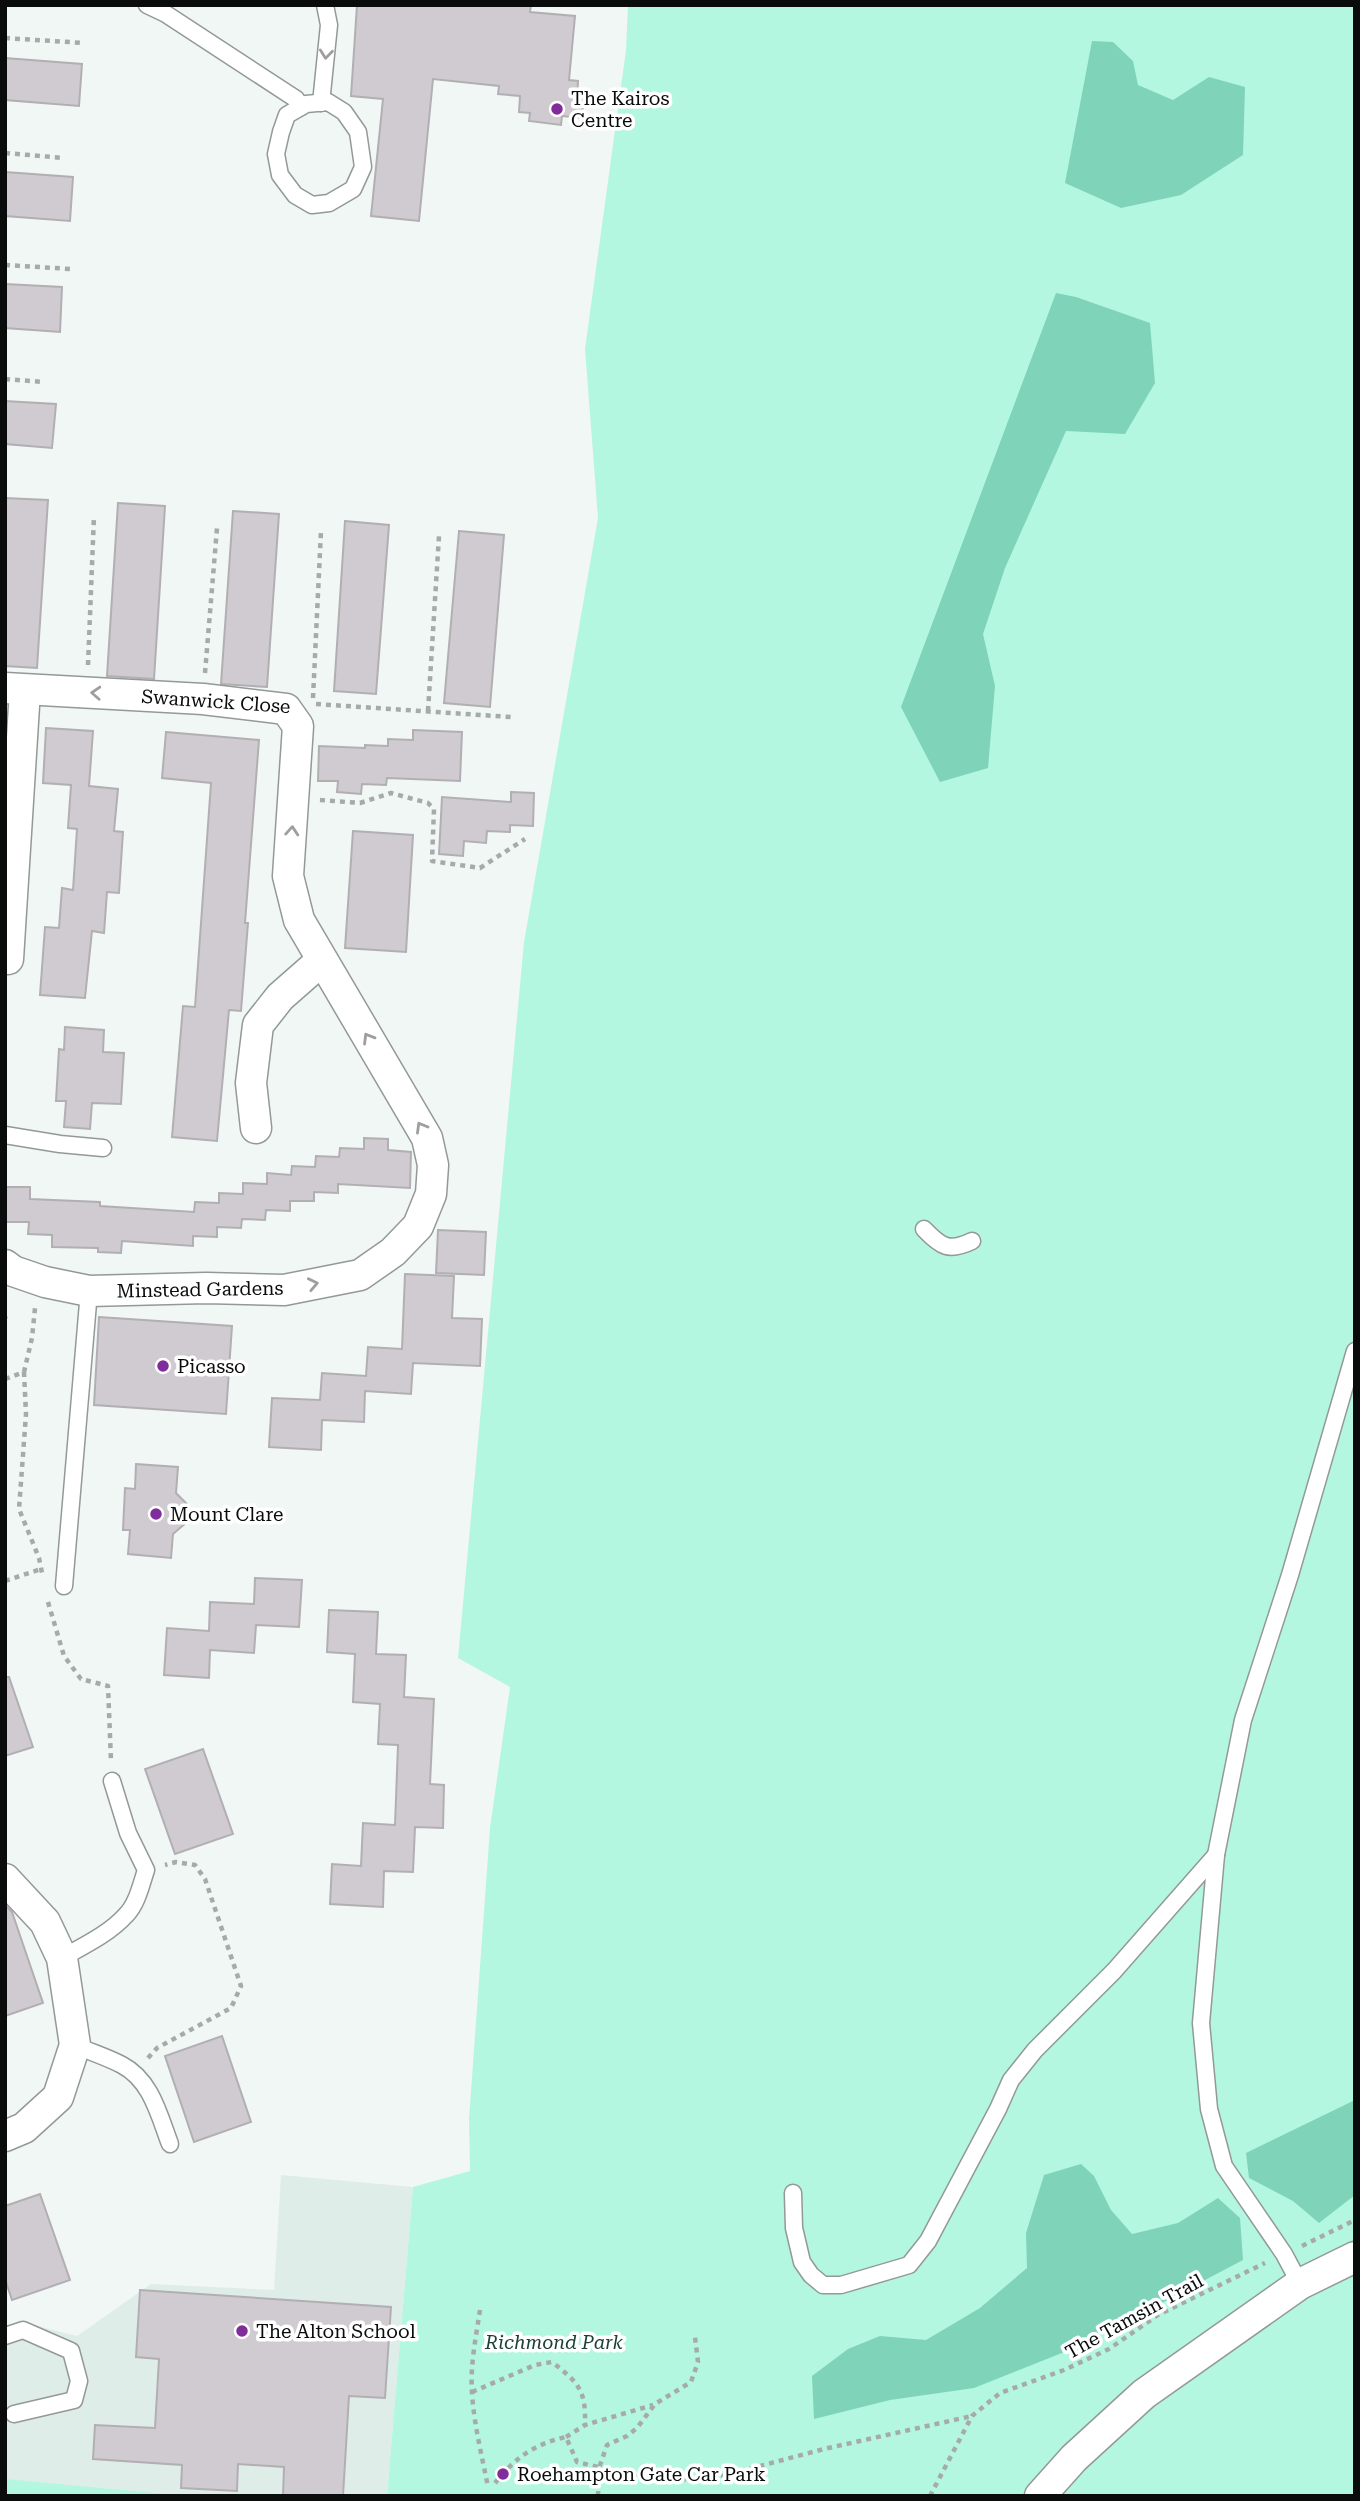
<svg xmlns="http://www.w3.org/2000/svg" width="1360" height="2501" font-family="'Roboto Serif',serif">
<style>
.built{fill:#dfede8}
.green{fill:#b3f7e1}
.forest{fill:#7ed3b9}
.building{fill:#cfcbd0;stroke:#b2afb3;stroke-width:2}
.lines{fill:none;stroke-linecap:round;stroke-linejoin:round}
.lane-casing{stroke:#939997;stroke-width:19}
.street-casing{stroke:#939997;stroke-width:33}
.path{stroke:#a6aba9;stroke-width:4.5;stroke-dasharray:5 5;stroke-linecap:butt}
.lane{stroke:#fff;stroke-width:16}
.street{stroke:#fff;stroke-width:30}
.oneway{stroke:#9d9e9d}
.poi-dot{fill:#802c9b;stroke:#fff;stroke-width:2.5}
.labels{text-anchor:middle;stroke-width:7;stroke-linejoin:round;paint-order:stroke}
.poi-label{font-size:19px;fill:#0a0c0b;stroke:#fff;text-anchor:start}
.street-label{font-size:19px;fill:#0a0c0b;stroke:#fff}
.park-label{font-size:19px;font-style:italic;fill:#1b4136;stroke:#fff}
</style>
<rect width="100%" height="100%" fill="#f1f7f5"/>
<!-- built -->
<path class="built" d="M281 2175 413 2187 387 2496H5V2327L22 2322 77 2336 151 2284 274 2290Z"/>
<!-- green -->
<g class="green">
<path d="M628 5H1355V2496H387L413 2187 470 2171 469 2119 490 1828 510 1687 458 1658 524 942 598 518 585 349 626 50Z"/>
<path d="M5 2479 187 2496H5Z"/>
</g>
<!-- forest -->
<g class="forest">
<path d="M1092 41 1113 42 1133 61 1138 85 1173 100 1209 77 1245 87 1243 155 1181 195 1121 208 1065 183Z"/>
<path d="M1056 293 1076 297 1150 323 1155 383 1125 434 1066 431 1005 568 983 634 995 686 988 768 940 782 901 707Z"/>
<path d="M1355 2100V2195L1319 2223 1293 2201 1249 2178 1246 2153Z"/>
<path d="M1081 2164 1094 2176 1111 2210 1132 2234 1178 2223 1218 2198 1240 2218 1243 2260 1082 2345 974 2388 890 2400 814 2419 812 2376 848 2349 880 2336 926 2340 980 2308 1027 2268 1026 2233 1044 2175Z"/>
</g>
<!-- building -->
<g class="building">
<path d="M357 5H531L530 12 575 16 569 80 578 81 577 97H584L582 118 562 116 561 125 529 121 530 113 519 112 520 96 498 94 499 86 433 79 419 221 371 216 383 99 351 96Z"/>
<path d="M5 58 82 64 79 106 5 100Z"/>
<path d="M5 172 73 177 70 221 5 216Z"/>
<path d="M5 284 62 287 60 332 5 328Z"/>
<path d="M5 401 56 404 52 448 5 444Z"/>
<path d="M5 498 48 500 37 668 5 666Z"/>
<path d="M118 503 165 506 154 679 107 676Z"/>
<path d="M233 511 279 514 267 687 221 684Z"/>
<path d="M345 521 389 525 376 694 334 691Z"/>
<path d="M459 531 504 535 490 707 444 703Z"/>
<path d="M46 728 93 731 89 786 118 789 114 831 123 832 119 893 107 892 104 933 92 931 85 998 40 995 45 927 59 928 62 888 73 890 77 829 68 828 71 785 43 783Z"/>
<path d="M413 730 462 732 460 781 387 778 386 785 362 784 361 794 337 792 338 781H318L319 746 365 748V745L388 746V739L413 740Z"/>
<path d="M166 732 259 740 245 923H248L241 1011 229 1010 217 1141 172 1137 183 1006 195 1007 211 783 162 778Z"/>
<path d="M511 792 534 793 533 826 510 825V832L487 831 486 843 464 841 463 856 439 854 442 797 511 802Z"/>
<path d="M353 831 413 835 406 952 345 948Z"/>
<path d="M65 1027 104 1030 103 1052 124 1053 121 1104 92 1103 90 1129 64 1127 66 1101H56L59 1049 64 1050Z"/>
<path d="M364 1138 388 1139V1150L411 1152 410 1188 338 1184V1193L314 1192V1201H290V1211L266 1210 265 1220 242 1219 241 1228 217 1227V1237L193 1236V1246L122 1241 121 1253 98 1252V1248L52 1247V1235L28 1234 29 1222H5V1187H30V1199L100 1202V1206L194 1212 195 1202 219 1203V1193L243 1194V1183L267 1184V1173L291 1175 292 1166 315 1167 316 1156 339 1157 340 1148 364 1149Z"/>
<path d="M438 1230 486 1232 484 1275 436 1273Z"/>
<path d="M405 1274 454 1276 452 1318 482 1319 480 1366 413 1363 411 1394 365 1391 364 1422 322 1420 321 1450 269 1447 272 1398 320 1400 322 1373 366 1376 368 1347 402 1349Z"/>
<path d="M99 1317 232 1326 226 1414 94 1405Z"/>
<path d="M136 1464 178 1467 176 1493 189 1506 187 1522 173 1534 171 1558 128 1554 130 1530H123L125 1488 135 1489Z"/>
<path d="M255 1578 302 1580 299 1627 256 1625 254 1653 210 1650 209 1678 164 1675 167 1628 209 1631 210 1602 254 1604Z"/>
<path d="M329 1610 378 1612 376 1654 406 1655 404 1697 434 1699 430 1784 444 1785 443 1828 415 1827 413 1872 384 1871 383 1907 330 1904 332 1864 361 1866 363 1823 395 1825 398 1745 378 1744 380 1704 353 1702 355 1654 327 1652Z"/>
<path d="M5 1677H9L33 1747 5 1756Z"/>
<path d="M203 1749 233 1834 175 1854 145 1769Z"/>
<path d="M5 1905 12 1912 43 2003 5 2016Z"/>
<path d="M222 2036 251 2122 194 2142 165 2056Z"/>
<path d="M40 2194 70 2280 12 2300 5 2279V2206Z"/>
<path d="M140 2290 391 2307 385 2398 349 2396 343 2496H283L284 2467 238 2464 237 2491 181 2488 182 2465 93 2459 95 2425 155 2428 159 2359 136 2357Z"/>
</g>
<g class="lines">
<!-- lane casing -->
<g class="lane-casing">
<g id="lane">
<path d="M147 5 166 14 296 99 301 107"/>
<path d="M328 102 344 112 358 132 363 167 353 189 329 203 312 205 295 195 280 175 276 154 281 132 287 115 306 104Z"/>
<path d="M321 103 329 25 325 5"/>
<path d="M5 1135 60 1144 103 1148"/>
<path d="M924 1229C941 1247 949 1252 972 1241"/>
<path d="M64 1586 89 1291"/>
<path d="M62 1958C83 1946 109 1934 126 1915 137 1904 141 1885 146 1870L128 1833 112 1781"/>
<path d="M75 2045C90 2052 107 2057 122 2065 151 2080 159 2115 170 2144"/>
<path d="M793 2193 794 2228 802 2262 811 2275 823 2285H841L909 2265 928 2241 998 2109 1011 2080 1035 2050 1114 1971 1216 1855"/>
<path d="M1300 2284 1284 2254 1224 2166 1209 2109 1201 2023 1216 1855 1243 1720 1290 1575 1355 1351"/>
<path d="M5 2336 23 2330 71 2351 79 2381 74 2400 14 2414"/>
</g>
</g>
<!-- street casing -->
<g class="street-casing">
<g id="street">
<path d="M5 688 203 699 286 709 298 726 288 876 299 920 427 1138 433 1165 431 1194 418 1226 393 1252 360 1275 284 1290 206 1288 89 1291 45 1282 13 1271 5 1265"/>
<path d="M8 959 25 690"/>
<path d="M256 1128 251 1083 258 1025 280 997 321 961"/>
<path d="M5 1879 45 1922 62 1958 75 2045 58 2097 24 2128 5 2136"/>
<path d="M1040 2496 1074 2458 1144 2394 1300 2284 1355 2257"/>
</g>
</g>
<!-- path -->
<g class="path">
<path d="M5 38 84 43"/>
<path d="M5 153 64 158"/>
<path d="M5 265 71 269"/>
<path d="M5 379 44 382"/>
<path d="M88 665 94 516"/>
<path d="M205 673 217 528"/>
<path d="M313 698 321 531"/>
<path d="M316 704 511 717"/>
<path d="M428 711 439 536"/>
<path d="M320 800 360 803 391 793 428 803 434 809 432 861 480 868 525 839"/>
<path d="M5 1317 6 1319"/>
<path d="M24 1372 26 1414 19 1509 39 1558 42 1573"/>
<path d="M5 1379 24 1372 32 1338 35 1308"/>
<path d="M5 1581 41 1569"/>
<path d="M48 1602 64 1656 81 1679 108 1686 111 1761"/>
<path d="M148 2058 157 2048 231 2008 241 1986 205 1879 195 1865 176 1862 165 1865"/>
<path d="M1302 2246 1355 2220"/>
<path d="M480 2310C476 2337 470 2365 472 2393 474 2425 482 2456 488 2487"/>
<path d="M472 2392 535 2365 552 2362C579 2383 586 2390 585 2425"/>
<path d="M566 2437 585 2425 653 2405"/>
<path d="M495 2483C515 2458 534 2444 566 2437L577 2462 644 2478 707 2480 824 2449 972 2416"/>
<path d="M598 2496 599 2468 607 2445 627 2436 637 2428 655 2404 691 2382 698 2362 695 2337"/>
<path d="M930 2496 972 2416 1000 2393 1064 2370 1109 2349 1158 2315 1265 2263"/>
</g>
<!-- lane -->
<use href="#lane" class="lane"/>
<!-- street -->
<use href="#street" class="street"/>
</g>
<!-- one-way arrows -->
<defs><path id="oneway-chevron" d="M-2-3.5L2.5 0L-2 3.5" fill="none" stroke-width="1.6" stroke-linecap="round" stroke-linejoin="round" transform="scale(1.75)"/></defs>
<g class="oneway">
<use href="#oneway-chevron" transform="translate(326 54) rotate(96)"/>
<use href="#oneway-chevron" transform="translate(96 693) rotate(-177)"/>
<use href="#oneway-chevron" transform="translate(292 831) rotate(-86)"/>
<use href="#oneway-chevron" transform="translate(368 1038) rotate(-121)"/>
<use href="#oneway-chevron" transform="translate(421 1127) rotate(-120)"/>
<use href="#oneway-chevron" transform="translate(313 1284) rotate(-12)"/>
</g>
<!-- markers -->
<g class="poi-dot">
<circle cx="557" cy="109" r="7"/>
<circle cx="163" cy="1366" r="7"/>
<circle cx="156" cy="1514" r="7"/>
<circle cx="242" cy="2331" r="7"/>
<circle cx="503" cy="2474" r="7"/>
</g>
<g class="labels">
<!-- poi labels -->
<g class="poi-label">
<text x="571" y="105">The Kairos<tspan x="571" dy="22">Centre</tspan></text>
<text x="177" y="1373">Picasso</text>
<text x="170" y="1521">Mount Clare</text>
<text x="256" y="2338">The Alton School</text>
<text x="517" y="2481">Roehampton Gate Car Park</text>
</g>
<!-- street labels -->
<g class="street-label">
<text transform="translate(216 701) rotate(4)" y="7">Swanwick Close</text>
<text transform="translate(200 1289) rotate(-1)" y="7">Minstead Gardens</text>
<text transform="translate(1134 2316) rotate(-29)" y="7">The Tamsin Trail</text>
</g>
<!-- park labels -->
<g class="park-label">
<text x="554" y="2349">Richmond Park</text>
</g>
</g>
<!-- border -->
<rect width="1360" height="2501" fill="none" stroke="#0a0c0b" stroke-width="14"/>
</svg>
